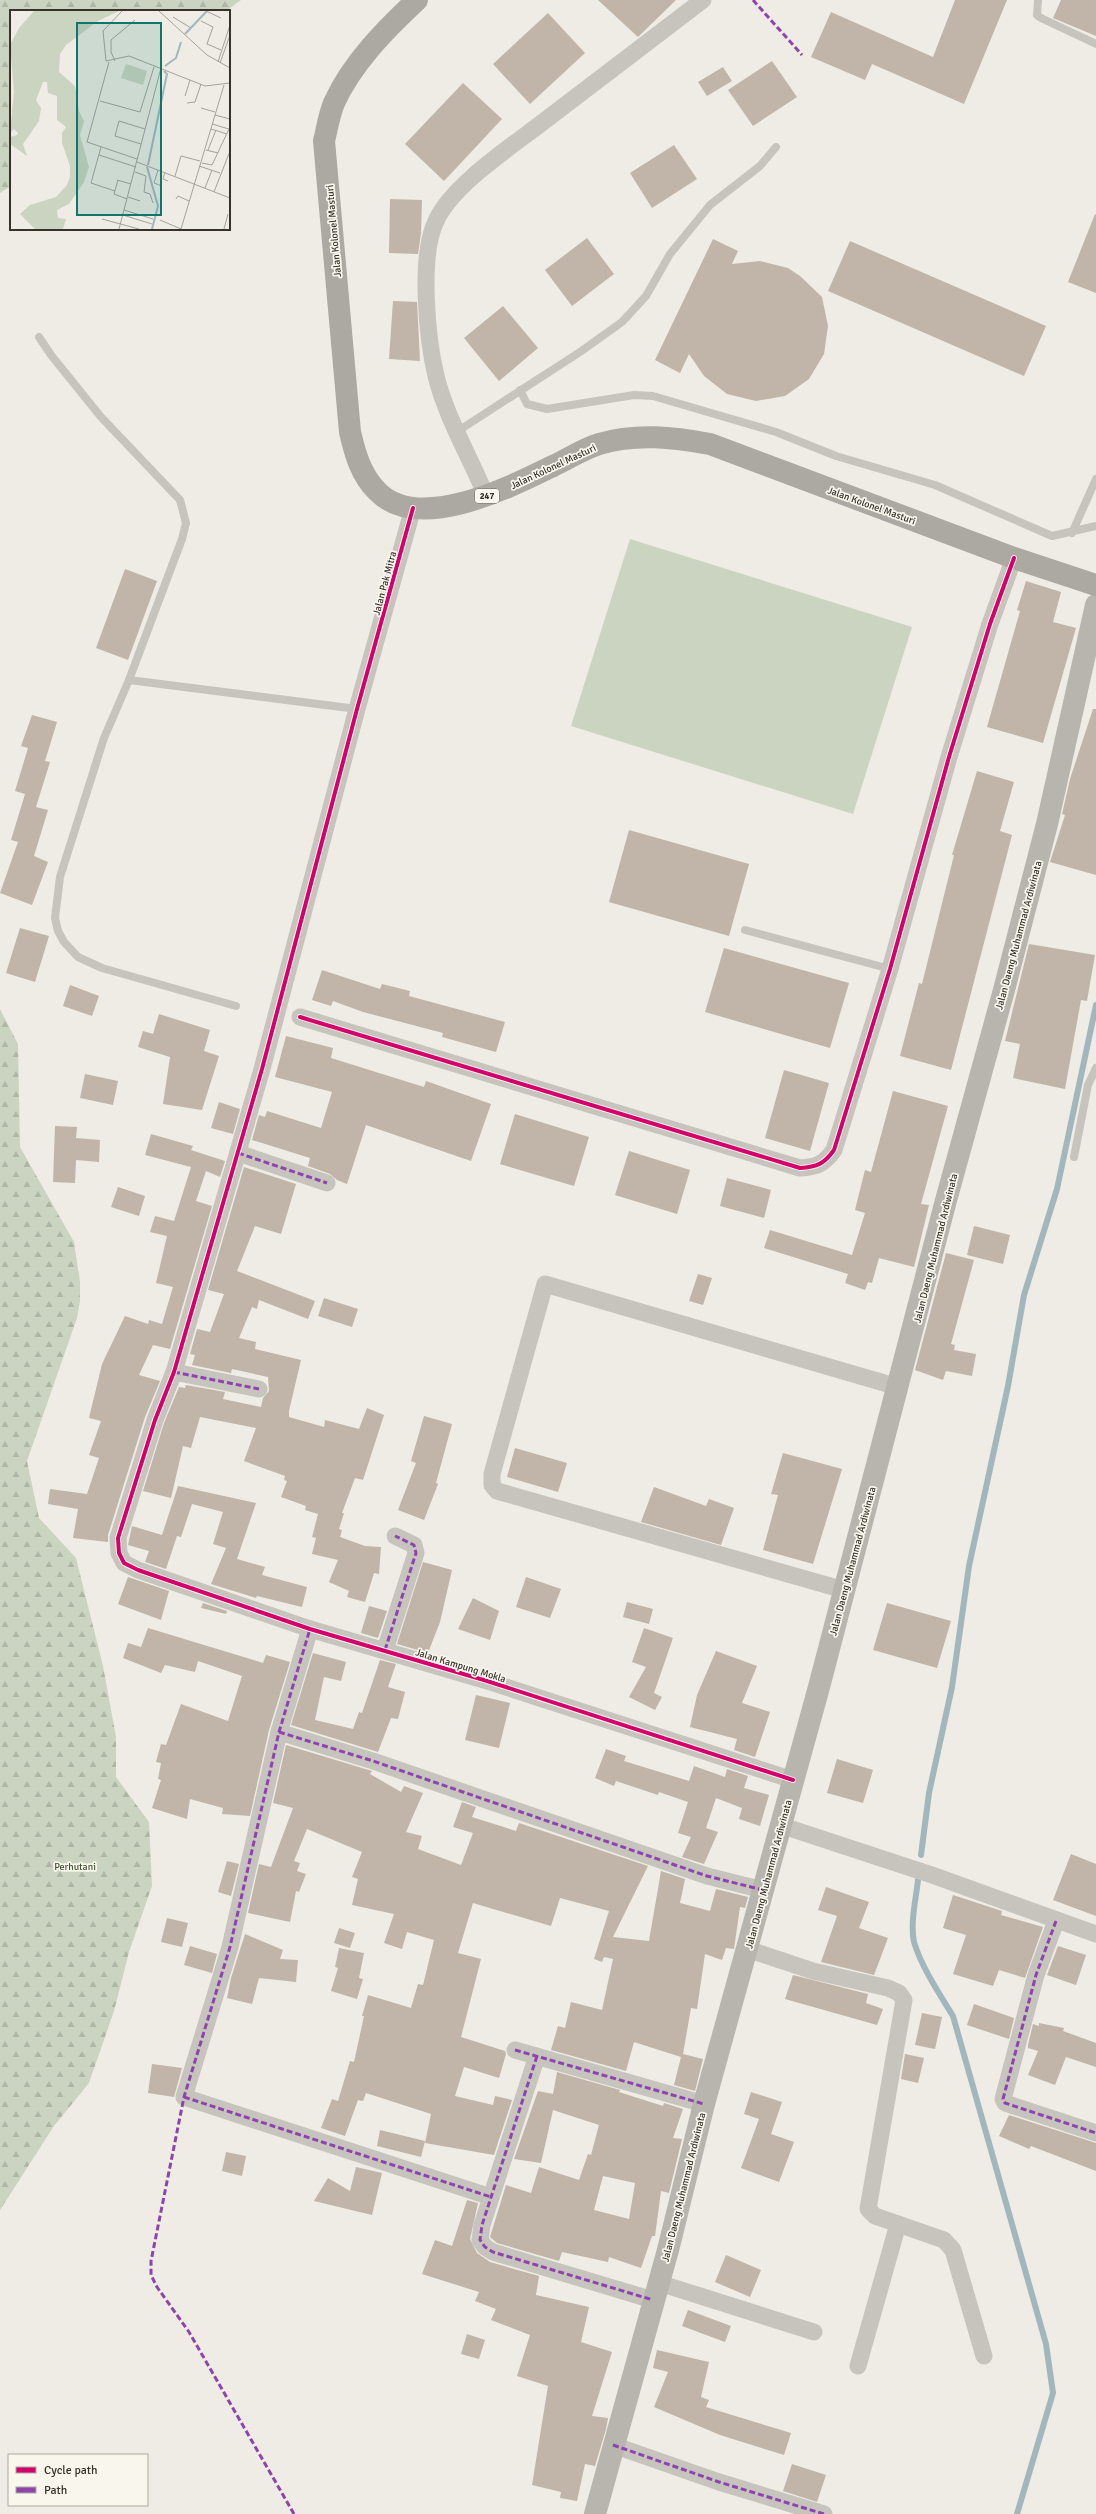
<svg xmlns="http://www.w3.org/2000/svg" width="1096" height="2514" font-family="Signika,sans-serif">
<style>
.forest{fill:url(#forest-firs)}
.garden{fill:#cbd4c0}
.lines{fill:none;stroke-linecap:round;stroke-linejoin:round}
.stream{stroke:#a2b7bd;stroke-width:6}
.building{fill:#c0b5a8;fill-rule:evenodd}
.service{stroke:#c7c4be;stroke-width:8}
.minor{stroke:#c7c4be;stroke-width:17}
.secondary{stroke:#b8b5ae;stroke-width:22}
.primary{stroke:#aca9a3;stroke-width:22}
.quiet{stroke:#8e44ad;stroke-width:3;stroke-dasharray:6 3;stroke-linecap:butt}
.cycleway-casing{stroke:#f9f7ed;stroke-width:6}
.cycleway{stroke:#d6006c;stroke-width:4}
.labels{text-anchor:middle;stroke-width:3.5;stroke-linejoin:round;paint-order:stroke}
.shield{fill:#f9f7ed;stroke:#726d65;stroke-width:1}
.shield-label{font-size:9px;font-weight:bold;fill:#38322b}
.street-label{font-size:10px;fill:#38322b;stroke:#f9f7ed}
.park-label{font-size:10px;fill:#3f5431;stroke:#f9f7ed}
.inset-river{fill:none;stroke:#a2b7bd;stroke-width:2}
.inset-road{fill:none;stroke:#a5a29a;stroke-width:1}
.view{fill:#0f766e;fill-opacity:0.15;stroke:#0f766e;stroke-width:2}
.inset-edge{fill:none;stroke:#38322b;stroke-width:2}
</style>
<defs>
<pattern id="forest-firs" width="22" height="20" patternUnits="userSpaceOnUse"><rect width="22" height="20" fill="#cbd4c0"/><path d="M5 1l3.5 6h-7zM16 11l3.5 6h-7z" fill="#afb6a5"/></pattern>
</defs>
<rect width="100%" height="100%" fill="#eeece4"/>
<!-- forest -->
<g class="forest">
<path d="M0 0H241L226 11H11V186L0 193Z"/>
<path d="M0 1009 18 1044 20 1147 74 1242 80 1282V1301L77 1318 27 1461 39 1518 76 1558 103 1666 116 1737V1777L149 1822 152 1886 129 1952 114 2011 89 2083 54 2126 0 2210Z"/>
</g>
<!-- garden -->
<path class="garden" d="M630 539 912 627 853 814 571 726Z"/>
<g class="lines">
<!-- stream -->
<g class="stream">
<path d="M921 1855 929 1793 952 1687 969 1566 1008 1386 1024 1295 1057 1189 1096 1005"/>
<path d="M918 1880C916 1899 910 1923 914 1942 921 1966 940 1995 953 2016L1046 2344 1053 2393 1017 2514"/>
</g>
</g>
<!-- building -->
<g class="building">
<path d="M598 0H676L638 37Z"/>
<path d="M955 0H1007L964 104 872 64 865 80 811 57 831 12 933 57Z"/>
<path d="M1061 0H1096V36L1053 18Z"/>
<path d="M548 13 585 53 530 104 493 64Z"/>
<path d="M772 61 797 97 753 126 728 90Z"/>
<path d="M723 67 732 81 707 96 698 82Z"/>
<path d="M463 83 502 119 444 181 405 144Z"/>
<path d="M674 145 697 179 652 208 630 173Z"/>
<path d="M390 199 422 200 421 233 418 254 389 253Z"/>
<path d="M1095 214 1096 215V293L1068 282Z"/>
<path d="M587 238 614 274 572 306 545 270Z"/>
<path d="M713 239 738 251 732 264 760 261 788 268 800 276 822 297 828 326 824 354 809 379 785 396 756 401 727 394 704 376 689 354 680 373 655 360Z"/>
<path d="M850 241 1046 326 1024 376 828 291Z"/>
<path d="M393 301 417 302 420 361 389 359Z"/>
<path d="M503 306 538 348 499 381 464 338Z"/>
<path d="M125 569 157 581 128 660 96 648Z"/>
<path d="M1026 581 1061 592 1053 622 1076 628 1043 743 987 727 1020 611 1017 610Z"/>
<path d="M1093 709H1096V875L1050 862 1065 815 1062 814 1070 779Z"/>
<path d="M32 715 57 722 45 761 50 762 36 807 48 810 34 856 48 862 32 905 0 893 18 842 11 840 25 794 15 791 28 748 21 746Z"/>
<path d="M977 771 1014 782 1000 831 1012 835 951 1070 900 1056 919 983 922 984 954 855H952Z"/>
<path d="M629 830 749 864 729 936 609 902Z"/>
<path d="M20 928 49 936 35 982 6 973Z"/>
<path d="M1029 944 1095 955 1087 1001 1081 1000 1065 1089 1013 1078 1020 1044 1005 1041Z"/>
<path d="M724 948 849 983 830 1048 705 1012Z"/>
<path d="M322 970 380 989 382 984 410 991 409 996 505 1022 496 1052 442 1037 443 1033 363 1012 333 1001 331 1006 312 1000Z"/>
<path d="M70 985 99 996 92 1016 63 1006Z"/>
<path d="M159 1014 210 1030 204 1051 219 1056 202 1110 163 1104 170 1057 138 1047 143 1031 153 1034Z"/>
<path d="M286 1036 333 1048 331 1058 424 1087 426 1081 491 1104 471 1161 366 1125 347 1184 337 1180 330 1174 308 1166 310 1158 252 1140 259 1115 265 1117 267 1111 321 1128 332 1092 275 1077Z"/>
<path d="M784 1070 829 1083 810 1151 765 1138Z"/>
<path d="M85 1074 118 1081 113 1105 80 1098Z"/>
<path d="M893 1091 948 1106 921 1204 929 1205 914 1267 879 1258 872 1283 868 1282 865 1290 845 1283 848 1274 764 1248 770 1230 852 1255 865 1213 855 1210 865 1170 871 1172Z"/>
<path d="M219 1102 240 1109 233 1134 211 1128Z"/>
<path d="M515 1114 589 1137 574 1186 500 1164Z"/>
<path d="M55 1126 77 1127 76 1138 100 1140 99 1162 76 1160 75 1183 53 1182Z"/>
<path d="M151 1134 193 1146 191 1150 225 1161 220 1177 206 1171 196 1201 212 1206 170 1349 153 1345 139 1375 160 1381 145 1417 108 1535V1542L73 1538 78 1509 48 1504 50 1489 87 1494 99 1458 89 1455 101 1421 89 1418 102 1364 125 1316 148 1324 149 1320 162 1324 173 1287 156 1283 167 1236 150 1232 155 1216 174 1221 191 1167 145 1155Z"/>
<path d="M629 1151 690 1170 677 1214 615 1195Z"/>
<path d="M244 1167 296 1184 281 1234 255 1226 237 1271 315 1301 308 1319 259 1300 257 1309 252 1307 239 1338 256 1342 255 1349 301 1360 289 1411V1417L324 1427 325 1420 359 1429 367 1408 384 1415 363 1480 355 1478 342 1513H344L339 1529 342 1530 340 1537 365 1546 381 1547 379 1574 374 1573 365 1602 347 1597 349 1591 329 1582 338 1560 312 1554 316 1538 312 1537 318 1514 305 1510 306 1506 281 1497 287 1481 284 1480 285 1476 244 1461 256 1428 200 1417 191 1448 183 1446 171 1498 143 1491 164 1423 179 1387 185 1388 186 1385 225 1392 223 1399 261 1407 263 1398 269 1391 268 1377 232 1369 231 1373 192 1365 195 1355 190 1354 197 1329 210 1332 224 1294 208 1290Z"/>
<path d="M727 1178 771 1190 764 1218 720 1206Z"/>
<path d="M118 1187 145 1196 139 1216 111 1207Z"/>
<path d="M974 1226 1010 1235 1003 1264 967 1255Z"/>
<path d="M946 1253 974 1260 951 1344 955 1345 954 1350 976 1354 972 1376 946 1371 943 1380 915 1370Z"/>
<path d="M698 1274 712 1278 703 1305 689 1301Z"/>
<path d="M324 1298 358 1309 352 1327 318 1316Z"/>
<path d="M424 1416 452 1424 436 1483 438 1484 424 1520 398 1510 416 1463 411 1461Z"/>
<path d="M515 1448 567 1463 558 1492 507 1477Z"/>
<path d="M783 1453 842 1469 813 1564 763 1550 778 1495 771 1494Z"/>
<path d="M178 1486 256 1503 237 1559 265 1567 262 1575 307 1587 302 1607 257 1596 256 1598 211 1584 226 1548 213 1544 223 1512 192 1504 181 1537 177 1536 166 1569 145 1562 149 1551 128 1545 132 1526 162 1535Z"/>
<path d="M654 1487 706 1506 709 1499 734 1508 721 1545 641 1522Z"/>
<path d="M423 1562 452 1570 440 1622 428 1653 397 1644Z"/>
<path d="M128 1577 169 1591 161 1620 118 1604Z"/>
<path d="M526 1577 561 1589 550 1618 516 1607Z"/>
<path d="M473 1598 499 1611 490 1640 458 1629Z"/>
<path d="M627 1602 653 1609 649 1624 623 1617Z"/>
<path d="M203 1603 227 1611 226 1614 201 1608Z"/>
<path d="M887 1603 951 1621 937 1668 873 1650Z"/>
<path d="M369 1606 387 1611 378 1638 361 1633Z"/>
<path d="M148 1628 263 1663 266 1655 290 1662 269 1730 250 1816 222 1814 223 1808 190 1799 187 1819 152 1808 161 1780 158 1779 161 1763 156 1762 161 1744 166 1745 181 1704 228 1721 242 1676 198 1661 195 1672 165 1665 161 1673 123 1658 128 1643 141 1647Z"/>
<path d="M644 1628 673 1638 654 1693 662 1697 655 1710 629 1697 646 1667 632 1662Z"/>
<path d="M716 1651 757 1666 742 1703 770 1712 755 1757 734 1750 737 1739 690 1727 697 1695Z"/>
<path d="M313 1653 346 1662 341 1681 324 1677 315 1720 353 1729 359 1712 362 1713 380 1660 396 1664 388 1687 405 1692 398 1719 391 1718 378 1752 291 1725Z"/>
<path d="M476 1695 510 1703 499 1748 465 1740Z"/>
<path d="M286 1745 372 1771 370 1774 401 1792 404 1786 423 1793 406 1832 422 1836 418 1849 461 1865 473 1833 453 1827 462 1802 476 1807 472 1817 516 1831 519 1823 648 1866 613 1937 649 1941 661 1871 685 1879 680 1903 710 1911 716 1889 748 1897 745 1908 740 1907 734 1949 726 1948 722 1960 705 1954 697 2009 691 2008 683 2054 703 2059 695 2091 674 2085 681 2057 634 2042 626 2071 551 2050 558 2026 565 2028 571 2002 602 2010 613 1959 604 1957 602 1962 594 1959 609 1911 560 1898 551 1926 473 1903 458 1953 481 1959 461 2037 505 2051 506 2054 499 2078 464 2067 455 2096 493 2105 495 2096 512 2100 494 2155 425 2143 431 2114 366 2093 363 2101 358 2100 345 2136 321 2128 332 2099 338 2101 350 2061 354 2062 364 2016H362L368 1995 411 2008 418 1984 423 1985 434 1940 407 1932 402 1949 384 1943 394 1914 352 1905 358 1879 352 1877 362 1852 307 1829 294 1861 300 1863 297 1871 306 1874 299 1892 296 1891 290 1922 248 1913 259 1864 271 1867 293 1808 273 1803Z"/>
<path d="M606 1749 626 1756 624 1761 689 1781 694 1766 725 1777 727 1769 748 1776 744 1788 769 1795 760 1826 739 1819 742 1808 716 1798 706 1828 718 1832 704 1864 682 1857 691 1837 678 1833 688 1802 659 1792 658 1795 616 1781 614 1786 595 1778Z"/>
<path d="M837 1759 873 1770 863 1803 827 1793Z"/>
<path d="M1071 1854 1096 1864V1916L1053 1900Z"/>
<path d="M227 1861 239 1864 231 1896 218 1892Z"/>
<path d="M826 1887 869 1902 859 1928 888 1938 874 1975 821 1962 837 1916 818 1910Z"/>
<path d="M953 1895 1002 1911 1001 1915 1043 1927 1025 1978 999 1970 993 1986 953 1974 966 1935 943 1928Z"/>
<path d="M167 1918 188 1923 182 1947 161 1942Z"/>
<path d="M339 1928 355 1933 350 1948 334 1943Z"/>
<path d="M245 1934 283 1950 280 1959 298 1960 296 1982 259 1978 252 2004 227 1998 231 1978Z"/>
<path d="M190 1946 217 1954 212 1973 184 1965Z"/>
<path d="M1058 1946 1086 1955 1076 1985 1047 1975Z"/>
<path d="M339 1948 364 1953 359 1978 363 1979 357 1999 331 1991 338 1968 335 1967Z"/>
<path d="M793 1975 868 1994 866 2003 883 2009 877 2025 785 1999Z"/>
<path d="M974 2004 1014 2018 1009 2039 967 2025Z"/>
<path d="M922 2013 942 2017 935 2049 915 2045Z"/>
<path d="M1039 2023 1064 2028 1063 2031 1096 2043V2067L1066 2057 1055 2085 1028 2075 1038 2051 1028 2048V2045L1033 2024 1039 2026Z"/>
<path d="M905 2054 924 2058 918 2083 901 2079Z"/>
<path d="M152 2064 182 2068 174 2097 148 2093Z"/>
<path d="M557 2072 620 2090 619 2092 663 2106 664 2103 683 2109 673 2138 682 2139 669 2193 661 2191 655 2236H652L641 2268 609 2257 608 2262 562 2252 559 2261 497 2243 490 2237 506 2185 531 2193 539 2167 579 2180 588 2154 591 2155 599 2125 553 2110 541 2163 514 2159 538 2091 553 2094ZM603 2176 635 2183 629 2219 594 2210Z"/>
<path d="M751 2092 782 2102 771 2134 794 2142 779 2182 741 2168 759 2119 744 2114Z"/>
<path d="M1009 2115 1096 2143V2171L1031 2146 1029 2149 999 2136Z"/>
<path d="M380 2130 425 2141 421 2157 377 2146Z"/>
<path d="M226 2152 246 2156 242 2176 222 2171Z"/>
<path d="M356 2167 382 2173 372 2215 314 2201 328 2178 350 2191Z"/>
<path d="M467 2200 478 2203 470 2239 477 2253 490 2262 539 2276 536 2295 589 2307 581 2342 612 2352 592 2416 608 2418 606 2429 595 2466 585 2464 577 2501 560 2498 561 2492 532 2485 548 2386 517 2376 530 2335 491 2320 496 2309 475 2301 479 2292 422 2274 435 2240 452 2246Z"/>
<path d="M726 2255 761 2270 750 2297 715 2282Z"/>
<path d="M688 2310 731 2326 725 2342 682 2326Z"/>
<path d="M467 2334 485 2340 479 2359 461 2354Z"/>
<path d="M657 2350 709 2362 701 2397 709 2400 706 2407 791 2433 784 2455 720 2435 654 2407 668 2372 653 2368Z"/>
<path d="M792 2464 826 2475 817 2502 783 2491Z"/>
</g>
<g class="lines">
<!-- service -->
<g class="service">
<path d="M1038 0 1037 15 1041 18 1096 44"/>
<path d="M39 337 51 355 101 417 180 500 186 523 182 539 129 680 104 738 60 877 55 918 58 931 64 942 78 957 102 968 236 1006"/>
<path d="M520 390 527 404 547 409 634 395 653 396 776 432 836 456 935 485 1052 536 1096 526"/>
<path d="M458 431 580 352 622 322 646 296 670 254 710 205 760 166 776 147"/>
<path d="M1072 533 1096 479"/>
<path d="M129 680 357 709"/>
<path d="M745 930 890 969"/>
<path d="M1074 1157 1088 1085 1096 1068"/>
</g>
<!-- minor -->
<g class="minor">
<path d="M486 496C470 457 446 417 436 376 427 338 419 256 436 221 452 185 511 147 543 122 596 82 649 41 703 0"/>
<path d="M413 508 357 709 262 1069 174 1372 155 1420 118 1538 119 1553 124 1563 138 1570 310 1629 484 1680 793 1780"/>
<path d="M300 1017 800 1168C817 1167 824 1164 834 1150L890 969 949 757 990 624 1014 558"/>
<path d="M238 1153 327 1183"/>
<path d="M174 1372 259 1389"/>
<path d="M844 1590 497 1491 492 1485V1474L545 1284 898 1387"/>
<path d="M310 1629 279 1732 230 1947 184 2097 491 2197"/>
<path d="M385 1650 416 1553 414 1545 395 1536"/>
<path d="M279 1732 373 1761 707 1876 763 1890"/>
<path d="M780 1825 932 1875 1096 1934"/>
<path d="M1056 1921 1036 1975 1003 2099 1005 2103 1096 2133"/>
<path d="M747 1949 813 1971 888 1988 899 1993 904 2000 868 2209 875 2216 944 2240 953 2250 984 2356"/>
<path d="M515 2050 704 2104"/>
<path d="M537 2056 482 2225 480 2240 485 2247 493 2252 653 2300"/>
<path d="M659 2283 814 2332"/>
<path d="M858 2366 898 2224"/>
<path d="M613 2445 719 2482 824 2514"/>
</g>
<!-- secondary -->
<path class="secondary" d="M595 2514 668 2250 704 2104 819 1687 945 1204 1004 990 1047 824 1096 605"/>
<!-- primary -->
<path class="primary" d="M417 0C386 29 352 63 334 103 329 115 327 129 324 141L350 432C355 454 361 475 377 491 418 534 510 487 553 466 568 459 583 449 599 444 636 433 673 437 710 444L1014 558 1096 585"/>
<!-- quiet -->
<g class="quiet">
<path d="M753 0 802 55"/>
<path d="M238 1153 327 1183"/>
<path d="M174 1372 259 1389"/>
<path d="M385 1650 416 1553 414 1545 395 1536"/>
<path d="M279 1732 373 1761 707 1876 763 1890"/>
<path d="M1056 1921 1036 1975 1003 2099 1005 2103 1096 2133"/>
<path d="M515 2050 704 2104"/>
<path d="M537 2056 482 2225 480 2240 485 2247 493 2252 653 2300"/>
<path d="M184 2097 491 2197"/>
<path d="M613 2445 719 2482 824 2514"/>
<path d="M294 2514 189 2332 157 2287 151 2275V2261L184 2097 230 1947 279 1732 310 1629"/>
</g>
<!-- cycleway casing -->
<g class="cycleway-casing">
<g id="cycleway">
<path d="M413 508 357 709 262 1069 174 1372 155 1420 118 1538 119 1553 124 1563 138 1570 310 1629 484 1680 793 1780"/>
<path d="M300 1017 800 1168C817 1167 824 1164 834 1150L890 969 949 757 990 624 1014 558"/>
</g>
</g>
<!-- cycleway -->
<use href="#cycleway" class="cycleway"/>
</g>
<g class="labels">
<!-- shield labels -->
<rect class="shield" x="475" y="489" width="24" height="14" rx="3"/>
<g class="shield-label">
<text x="487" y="499">247</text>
</g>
<!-- street labels -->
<g class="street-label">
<text transform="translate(333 231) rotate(-95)" y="4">Jalan Kolonel Masturi</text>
<text transform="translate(553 466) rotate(-25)" y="4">Jalan Kolonel Masturi</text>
<text transform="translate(872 505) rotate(20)" y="4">Jalan Kolonel Masturi</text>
<text transform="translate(384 583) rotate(-75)" y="4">Jalan Pak Mitra</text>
<text transform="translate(1018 935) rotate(-75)" y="4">Jalan Daeng Muhammad Ardiwinata</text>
<text transform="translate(935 1248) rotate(-76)" y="4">Jalan Daeng Muhammad Ardiwinata</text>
<text transform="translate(852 1561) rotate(-75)" y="4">Jalan Daeng Muhammad Ardiwinata</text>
<text transform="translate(461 1665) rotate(17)" y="4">Jalan Kampung Mokla</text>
<text transform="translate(768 1874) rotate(-75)" y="4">Jalan Daeng Muhammad Ardiwinata</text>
<text transform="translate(683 2187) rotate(-76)" y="4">Jalan Daeng Muhammad Ardiwinata</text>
</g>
<!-- park labels -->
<g class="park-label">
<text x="75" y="1870">Perhutani</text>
</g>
</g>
<!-- overview -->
<g transform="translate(10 10)">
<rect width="220" height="220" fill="#eeece4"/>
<path d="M24 1H109L88 11 56 35 50 44 49 62 65 76 69 101 74 111 70 125 79 157 74 172 59 194 47 200 48 208 56 209 53 219H25L10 204 20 195 46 187 57 175 60 167V156L52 133V123L56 117 47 110V86L38 83 37 72H33L26 90 31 98 29 111 13 134 17 146 0 134V127L7 125 8 123 4 119 0 123 4 82 0 35 9 18Z" fill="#cbd4c0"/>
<path d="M116 54 137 61 133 75 111 68Z" fill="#cbd4c0"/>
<path class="inset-river" d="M175 24 197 1M155 56 166 48 171 32M138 155 157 64 154 61M137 157 148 196 142 219"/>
<path class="inset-road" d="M112 1 93 21 96 51 119 46 195 76 220 73M149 1 197 45 220 58M196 1 211 8M163 7 181 18M191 11 203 17 197 34 211 40M105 51 101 42V30L125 10M99 52 77 132 127 149M208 52 220 15M210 53 220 25M175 86 180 70M90 91 130 102 144 57M177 93 185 92 191 74M191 98 205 102M205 105 220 109M201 119 217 124M131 134 105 126 109 111 135 119M91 137 81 173 105 181M196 140 208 143M198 140 206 120M89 145 126 157M127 152 220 188M192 153 202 155 219 119 202 114M189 156 210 163M148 160 144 173 152 176M125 162 136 166 134 182 140 184 143 193M155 162 153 169 158 171M165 166 171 146 190 151M107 170 121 174M108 170 104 184 117 189M195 178 202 160M204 182 220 141M118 187 130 191M166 189 168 186 179 191M114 200 143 209M113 205 142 214M92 209 129 219M150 210 171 219M109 219 151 58M171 219 214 75M214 219 218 204"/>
<path class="view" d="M67 13H151V205H67Z"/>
<rect width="220" height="220" class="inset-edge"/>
</g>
<!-- legend -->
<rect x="8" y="2454" width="140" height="52" fill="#f9f7ed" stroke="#aca89f"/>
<rect x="16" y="2467" width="20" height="6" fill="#d6006c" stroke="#aca89f"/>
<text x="44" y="2474" font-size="12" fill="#38322b">Cycle path</text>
<rect x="16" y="2487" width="20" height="6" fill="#8e44ad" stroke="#aca89f"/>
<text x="44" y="2494" font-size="12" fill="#38322b">Path</text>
</svg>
